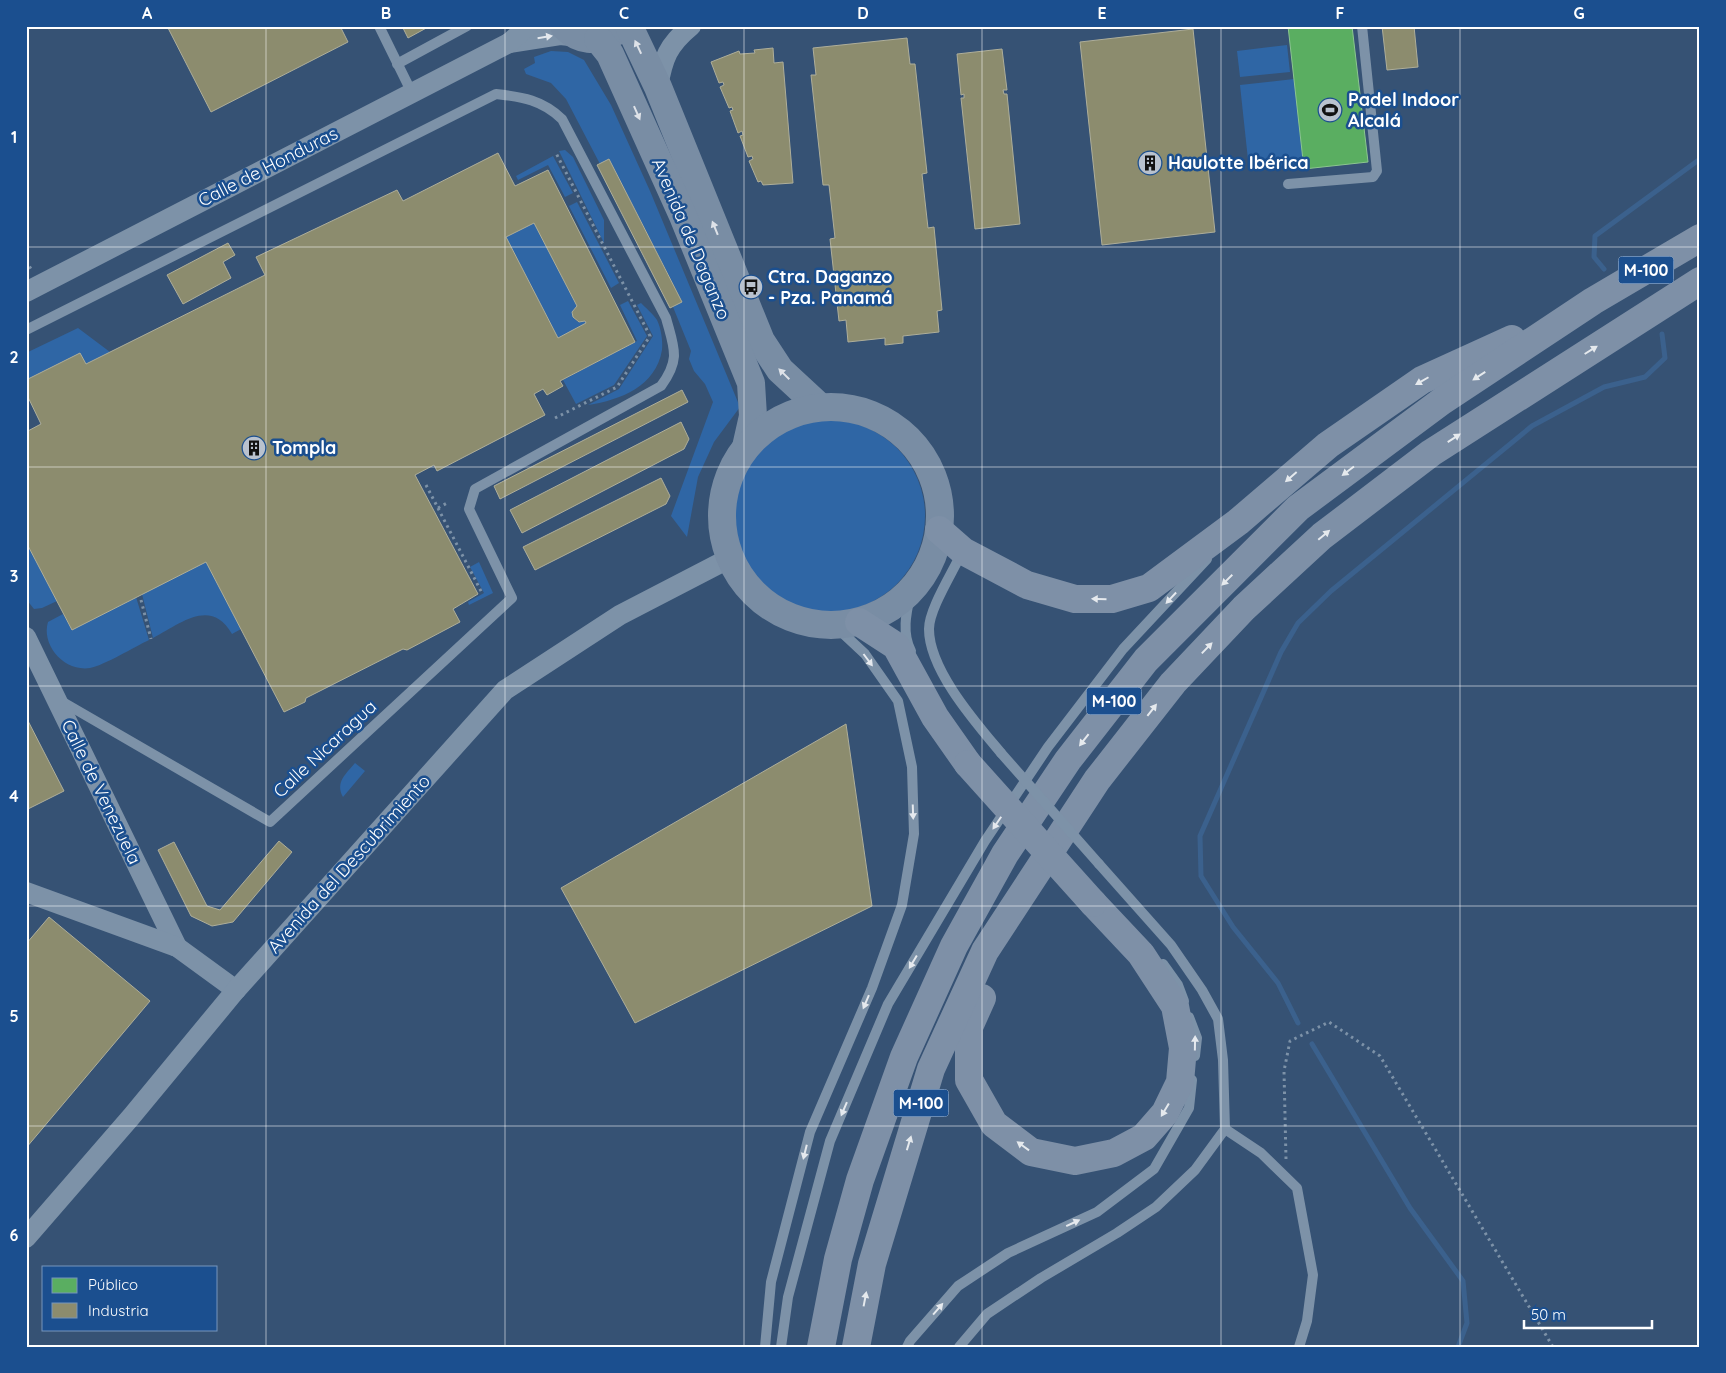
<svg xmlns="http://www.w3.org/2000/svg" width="1726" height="1373" font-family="Quicksand,sans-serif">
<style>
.green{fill:#2f66a5}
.public{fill:#5aae61;stroke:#8cc690}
.industry{fill:#8c8c6e;stroke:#aeae9a;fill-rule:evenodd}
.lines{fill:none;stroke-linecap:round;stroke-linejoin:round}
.stream{stroke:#3b618d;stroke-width:5}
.path{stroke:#7d92a8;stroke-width:3;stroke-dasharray:2.5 4;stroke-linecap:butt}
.service{stroke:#7d92a8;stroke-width:10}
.minor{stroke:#7d92a8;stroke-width:20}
.secondary{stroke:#798da4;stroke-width:28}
.trunk{stroke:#7e90a7;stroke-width:28}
.service-bridge{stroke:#7d92a8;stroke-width:10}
.trunk-bridge{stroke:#7e90a7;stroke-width:28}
.oneway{fill:#e5e9ee}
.oneway2{fill:#dee2e8}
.oneway3{fill:#e5e9ed}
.grid{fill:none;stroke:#fff;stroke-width:1;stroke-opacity:0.55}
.labels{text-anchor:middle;stroke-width:5;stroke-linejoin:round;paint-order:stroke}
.shield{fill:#1b4f8f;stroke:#bbcadd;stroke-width:1}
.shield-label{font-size:16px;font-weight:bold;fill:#fff}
.poi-label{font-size:18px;font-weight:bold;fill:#fff;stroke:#1b4f8f;text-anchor:start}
.street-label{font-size:18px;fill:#fff;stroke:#1b4f8f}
.neatline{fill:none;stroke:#fff;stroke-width:2}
.grid-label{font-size:16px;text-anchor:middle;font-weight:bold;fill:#fff}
</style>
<rect width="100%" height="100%" fill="#365274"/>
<!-- green -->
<g class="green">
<path d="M1287 45 1290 72 1240 77 1237 51Z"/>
<path d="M551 51 568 52 584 60 611 105 650 191 740 407 714 442 698 477 687 537 671 516 713 402 705 384 694 371 689 359 691 351 673 307 682 301 609 159 600 164 566 99 551 83 526 74 524 69 535 63 534 57Z"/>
<path d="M1294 79 1304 163 1249 169 1240 85Z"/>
<path d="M565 150 573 157 604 220V243L559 151Z"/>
<path d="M553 156 573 193 565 197 548 165 518 180 516 176Z"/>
<path d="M577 202 619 283 611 288 569 206Z"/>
<path d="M534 223 577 306 572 312 573 317 578 322 585 321 586 323 558 338 506 237Z"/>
<path d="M628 301 647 336 614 385 576 404 563 380 637 341 620 305Z"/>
<path d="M641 303C646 308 653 314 657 320 661 328 663 341 662 350 656 386 621 400 588 405L619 389 653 336 637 305Z"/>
<path d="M78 328 110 352 86 364 80 353 26 380V353Z"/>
<circle cx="829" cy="516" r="96"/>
<path d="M26 542 57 601 42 608 34 609 26 599Z"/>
<path d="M206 562 241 629 232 634C211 597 180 624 153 638L142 594Z"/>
<path d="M479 562 493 593 469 605 468 602 484 593 470 567Z"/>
<path d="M136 597 149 640C134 647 105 665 90 668 64 672 41 645 48 622L63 614 72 630Z"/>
<path d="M355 763 365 771 343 797C335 782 346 774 355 763Z"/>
</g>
<!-- public -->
<path class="public" d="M1288 26H1352L1368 162 1304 169Z"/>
<!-- industry -->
<g class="industry">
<path d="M167 26H340L348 42 211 112Z"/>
<path d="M402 26H430L408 38Z"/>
<path d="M1382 26H1414L1418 67 1387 70Z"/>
<path d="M1193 29 1215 232 1102 245 1080 42Z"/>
<path d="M907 38 910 64H915L927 173 922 174 928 228 934 227 942 310 937 311 939 332 903 336V343L885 345V338L848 342 846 320 839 321 830 239 835 238 829 185H823L811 75H816L813 48Z"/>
<path d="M773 48 774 63 783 62 793 183 763 185 761 181 758 182 749 161 753 159 752 156 748 157 740 136 743 135 742 131 738 133 730 111 733 110 732 107 729 108 720 87 724 85 723 82 719 83 711 62 739 51 740 54 755 53 754 50Z"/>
<path d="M1002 49 1007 90H1003L1004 94H1007L1020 224 975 229 961 98H964V94L961 95 957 54Z"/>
<path d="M498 153 515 186 548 170 635 342 560 381 563 386 547 395 543 389 534 394 545 415 437 471 434 465 415 475 478 594 453 609 460 622 407 650 403 649 306 698 305 702 284 712 206 562 72 630 26 542V432L41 424 26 393V380L80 353 86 364 265 275 256 257 397 190 403 201ZM534 223 577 306 572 312 573 317 579 322 585 321 586 323 558 338 506 237Z"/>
<path d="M609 159 682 302 670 308 597 165Z"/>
<path d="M228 243 235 255 223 262 231 278 183 304 167 275Z"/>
<path d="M682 390 688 402 500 499 494 486Z"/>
<path d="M681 422 689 439 684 449 522 533 510 510Z"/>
<path d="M661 478 670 496 666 504 535 570 523 547Z"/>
<path d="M26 717 64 791 26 810Z"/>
<path d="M846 724 872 906 635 1023 561 888Z"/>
<path d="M279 841 292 852 233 922 212 926 191 916 158 850 174 842 207 906 220 910Z"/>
<path d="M49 917 150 1001 26 1148V944Z"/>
</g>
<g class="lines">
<!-- stream -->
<g class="stream">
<path d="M1604 269 1594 257 1595 236 1700 159"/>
<path d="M1298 1023 1278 983 1233 927 1201 876 1200 836 1281 652 1298 623 1331 591 1532 426 1604 387 1645 377 1665 358 1662 334"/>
<path d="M1312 1044 1410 1208 1463 1281 1467 1323 1458 1347"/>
</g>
<!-- path -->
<g class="path">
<path d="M26 261 31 269"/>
<path d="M555 418 617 387 650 336 556 153"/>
<path d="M426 485 482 593"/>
<path d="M438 508 449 502"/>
<path d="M141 600 151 639"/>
<path d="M1286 1159 1284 1071 1290 1041 1329 1022 1380 1056 1553 1347"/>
</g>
<!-- service -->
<g class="service">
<path d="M379 26 412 93"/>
<path d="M397 64 467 26"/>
<path d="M1288 184 1373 177 1377 171 1362 26"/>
<path d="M26 330 496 94C523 97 542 100 562 119L666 318C674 348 681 359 661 386L475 489 469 509 512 598 270 822 61 701"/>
<path d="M962 552C953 572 929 609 929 629 929 670 976 723 1001 753"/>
<path d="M911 591C907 610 901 632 911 651"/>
<path d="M1099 864 1171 945 1202 990 1218 1019 1223 1060 1225 1129 1261 1153 1297 1188 1313 1275 1307 1321 1299 1347"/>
<path d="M1163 964 1178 985 1184 1001"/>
<path d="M1189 1017 1197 1038 1195 1056"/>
<path d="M765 1347 771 1282 810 1132 872 988 902 905 914 834 912 767 898 701 865 654 834 625"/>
<path d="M781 1347 788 1297 830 1141 888 1004 985 841 1048 747 1123 649 1207 559"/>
<path d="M907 1347 910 1341 958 1286 1008 1253 1097 1212 1154 1169 1189 1108 1192 1080"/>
<path d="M959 1347 987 1314 1041 1278 1117 1233 1156 1207 1195 1170 1225 1129"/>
</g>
<!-- minor -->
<g class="minor">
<path d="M509 43 560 35 580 37"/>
<path d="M658 87C663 58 668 45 691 26"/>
<path d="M26 292 509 43 528 26"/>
<path d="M26 637 177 947"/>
<path d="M26 892 177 947 236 990"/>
<path d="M26 1238 131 1117 236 990 505 690 620 615 730 558"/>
</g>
<!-- secondary -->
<g class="secondary">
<path d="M564 26C579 41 597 43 615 32"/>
<path d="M629 26 658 87 761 341 780 370 820 407"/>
<path d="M598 39 610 54 683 216 751 383 753 416 746 447"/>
<circle cx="831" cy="516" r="109"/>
</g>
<!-- trunk -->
<g class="trunk">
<path d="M939 530 963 551 1027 585 1075 599H1112L1149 588 1238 522 1328 445 1422 380 1512 339"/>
<path d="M859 622 896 646 935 717 968 764"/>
<path d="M982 998 969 1027V1080L994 1124 1031 1152 1075 1161 1114 1153 1144 1137 1165 1113 1180 1082 1183 1048 1175 1006 1141 954 1093 903"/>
<path d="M821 1347 838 1259 860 1180 904 1057 954 946 1005 854 1068 760 1146 660 1298 508 1442 401 1593 301 1700 238"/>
<path d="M856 1347 872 1264 931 1069 985 951 1097 780 1173 683 1244 608 1322 536 1431 453 1700 281"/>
</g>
<!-- service-bridge -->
<path class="service-bridge" d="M1001 753 1099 864"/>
<!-- trunk-bridge -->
<path class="trunk-bridge" d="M968 764 1093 903"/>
</g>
<!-- one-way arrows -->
<defs><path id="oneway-solid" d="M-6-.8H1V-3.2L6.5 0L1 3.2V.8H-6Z" transform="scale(1.25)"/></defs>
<g class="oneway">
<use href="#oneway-solid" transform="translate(545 37) rotate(-9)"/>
<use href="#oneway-solid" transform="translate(1171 598) rotate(133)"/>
<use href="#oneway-solid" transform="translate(868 660) rotate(53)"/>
<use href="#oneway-solid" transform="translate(913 812) rotate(88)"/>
<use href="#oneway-solid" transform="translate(997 823) rotate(124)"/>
<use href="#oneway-solid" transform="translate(913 962) rotate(121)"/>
<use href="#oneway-solid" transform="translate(866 1002) rotate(113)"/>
<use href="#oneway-solid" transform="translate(1195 1043) rotate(-89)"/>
<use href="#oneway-solid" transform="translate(844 1109) rotate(113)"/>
<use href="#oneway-solid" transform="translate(805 1152) rotate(104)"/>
<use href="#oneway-solid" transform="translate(1073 1223) rotate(-25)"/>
<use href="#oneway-solid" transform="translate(938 1309) rotate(-49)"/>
</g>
<g class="oneway2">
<use href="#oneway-solid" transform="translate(638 47) rotate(-115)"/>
<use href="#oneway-solid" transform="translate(637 113) rotate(66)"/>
<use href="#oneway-solid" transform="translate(715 228) rotate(-112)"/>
<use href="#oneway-solid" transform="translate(784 374) rotate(-135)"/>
</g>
<g class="oneway3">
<use href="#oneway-solid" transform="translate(1591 350) rotate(-32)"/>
<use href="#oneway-solid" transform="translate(1479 376) rotate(147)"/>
<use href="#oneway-solid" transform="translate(1422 381) rotate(150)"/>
<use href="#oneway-solid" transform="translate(1454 438) rotate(-33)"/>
<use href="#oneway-solid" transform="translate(1348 471) rotate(143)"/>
<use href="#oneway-solid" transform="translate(1291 477) rotate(139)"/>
<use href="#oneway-solid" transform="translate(1324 535) rotate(-40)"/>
<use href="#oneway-solid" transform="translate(1227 580) rotate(135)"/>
<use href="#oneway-solid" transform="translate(1099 599) rotate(-179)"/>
<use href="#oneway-solid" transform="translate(1207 648) rotate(-46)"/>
<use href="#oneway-solid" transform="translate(1152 710) rotate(-52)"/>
<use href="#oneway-solid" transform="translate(1084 740) rotate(128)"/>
<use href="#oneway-solid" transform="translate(1165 1110) rotate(121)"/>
<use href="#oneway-solid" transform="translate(909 1143) rotate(-73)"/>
<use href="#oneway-solid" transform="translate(1023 1146) rotate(-144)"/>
<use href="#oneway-solid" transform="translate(865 1299) rotate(-79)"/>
</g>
<!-- grid -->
<path class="grid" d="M266 26V1347M505 26V1347M744 26V1347M982 26V1347M1221 26V1347M1460 26V1347M26 247H1700M26 467H1700M26 686H1700M26 906H1700M26 1126H1700"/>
<!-- icons -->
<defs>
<g id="stadium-disc" transform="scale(1.25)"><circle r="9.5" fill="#b9c2ce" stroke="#1b4f8f"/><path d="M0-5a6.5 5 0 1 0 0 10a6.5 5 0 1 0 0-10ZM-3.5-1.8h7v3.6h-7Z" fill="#111"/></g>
<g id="building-disc" transform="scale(1.25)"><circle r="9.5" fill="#b9c2ce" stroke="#1b4f8f"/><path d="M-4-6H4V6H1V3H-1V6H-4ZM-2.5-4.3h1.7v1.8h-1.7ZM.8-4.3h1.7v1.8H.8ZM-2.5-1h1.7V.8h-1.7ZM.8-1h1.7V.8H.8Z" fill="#111"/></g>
<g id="bus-disc" transform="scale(1.25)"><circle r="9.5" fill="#b9c2ce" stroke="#1b4f8f"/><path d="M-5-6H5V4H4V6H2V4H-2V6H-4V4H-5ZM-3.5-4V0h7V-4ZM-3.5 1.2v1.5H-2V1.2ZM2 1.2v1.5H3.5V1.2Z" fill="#111"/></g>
</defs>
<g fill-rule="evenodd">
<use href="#stadium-disc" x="1330" y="110"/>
<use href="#building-disc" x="1150" y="163"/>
<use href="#bus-disc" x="751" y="287"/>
<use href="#building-disc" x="254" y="448"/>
</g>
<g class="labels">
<!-- shield labels -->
<g class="shield">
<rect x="1618.5" y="256.5" width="55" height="27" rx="4"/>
<rect x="1086.5" y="687.5" width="55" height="27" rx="4"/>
<rect x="893.5" y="1089.5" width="55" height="27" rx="4"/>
</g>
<g class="shield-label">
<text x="1646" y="276">M-100</text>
<text x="1114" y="707">M-100</text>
<text x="921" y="1109">M-100</text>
</g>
<!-- poi labels -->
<g class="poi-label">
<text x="1348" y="106">Padel Indoor<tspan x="1348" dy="21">Alcalá</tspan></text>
<text x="1168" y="169">Haulotte Ibérica</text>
<text x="768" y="283">Ctra. Daganzo<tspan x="768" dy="21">- Pza. Panamá</tspan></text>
<text x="272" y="454">Tompla</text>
</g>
<!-- street labels -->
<g class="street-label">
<text transform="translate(268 167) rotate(-27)" y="6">Calle de Honduras</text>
<text transform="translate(691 239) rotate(67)" y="6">Avenida de Daganzo</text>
<text transform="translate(325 749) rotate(-43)" y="6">Calle Nicaragua</text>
<text transform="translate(101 792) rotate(64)" y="6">Calle de Venezuela</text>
<text transform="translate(349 864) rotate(-48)" y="6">Avenida del Descubrimiento</text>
</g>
</g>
<!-- border -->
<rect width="1726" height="1373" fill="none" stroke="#1b4f8f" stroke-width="55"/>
<!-- legend -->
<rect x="42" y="1266" width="175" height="65" fill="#1b4f8f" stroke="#7695bc"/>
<rect x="52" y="1278" width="25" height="15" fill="#5aae61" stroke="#7695bc"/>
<text x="88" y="1290" font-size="15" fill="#ffffff">Público</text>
<rect x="52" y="1303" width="25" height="15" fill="#8c8c6e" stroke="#7695bc"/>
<text x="88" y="1316" font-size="15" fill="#ffffff">Industria</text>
<!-- scale -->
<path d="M1524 1320v8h128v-8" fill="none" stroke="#ffffff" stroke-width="2.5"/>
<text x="1531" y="1320" font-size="15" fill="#ffffff" stroke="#1b4f8f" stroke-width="4" paint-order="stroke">50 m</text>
<rect x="28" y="28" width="1670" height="1318" class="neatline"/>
<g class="grid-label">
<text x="147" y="19">A</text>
<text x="386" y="19">B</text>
<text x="624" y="19">C</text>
<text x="863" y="19">D</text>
<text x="1102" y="19">E</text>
<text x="1340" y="19">F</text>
<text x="1579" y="19">G</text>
<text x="14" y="143">1</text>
<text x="14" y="363">2</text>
<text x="14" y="582">3</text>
<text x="14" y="802">4</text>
<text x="14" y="1022">5</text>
<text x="14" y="1241">6</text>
</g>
</svg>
